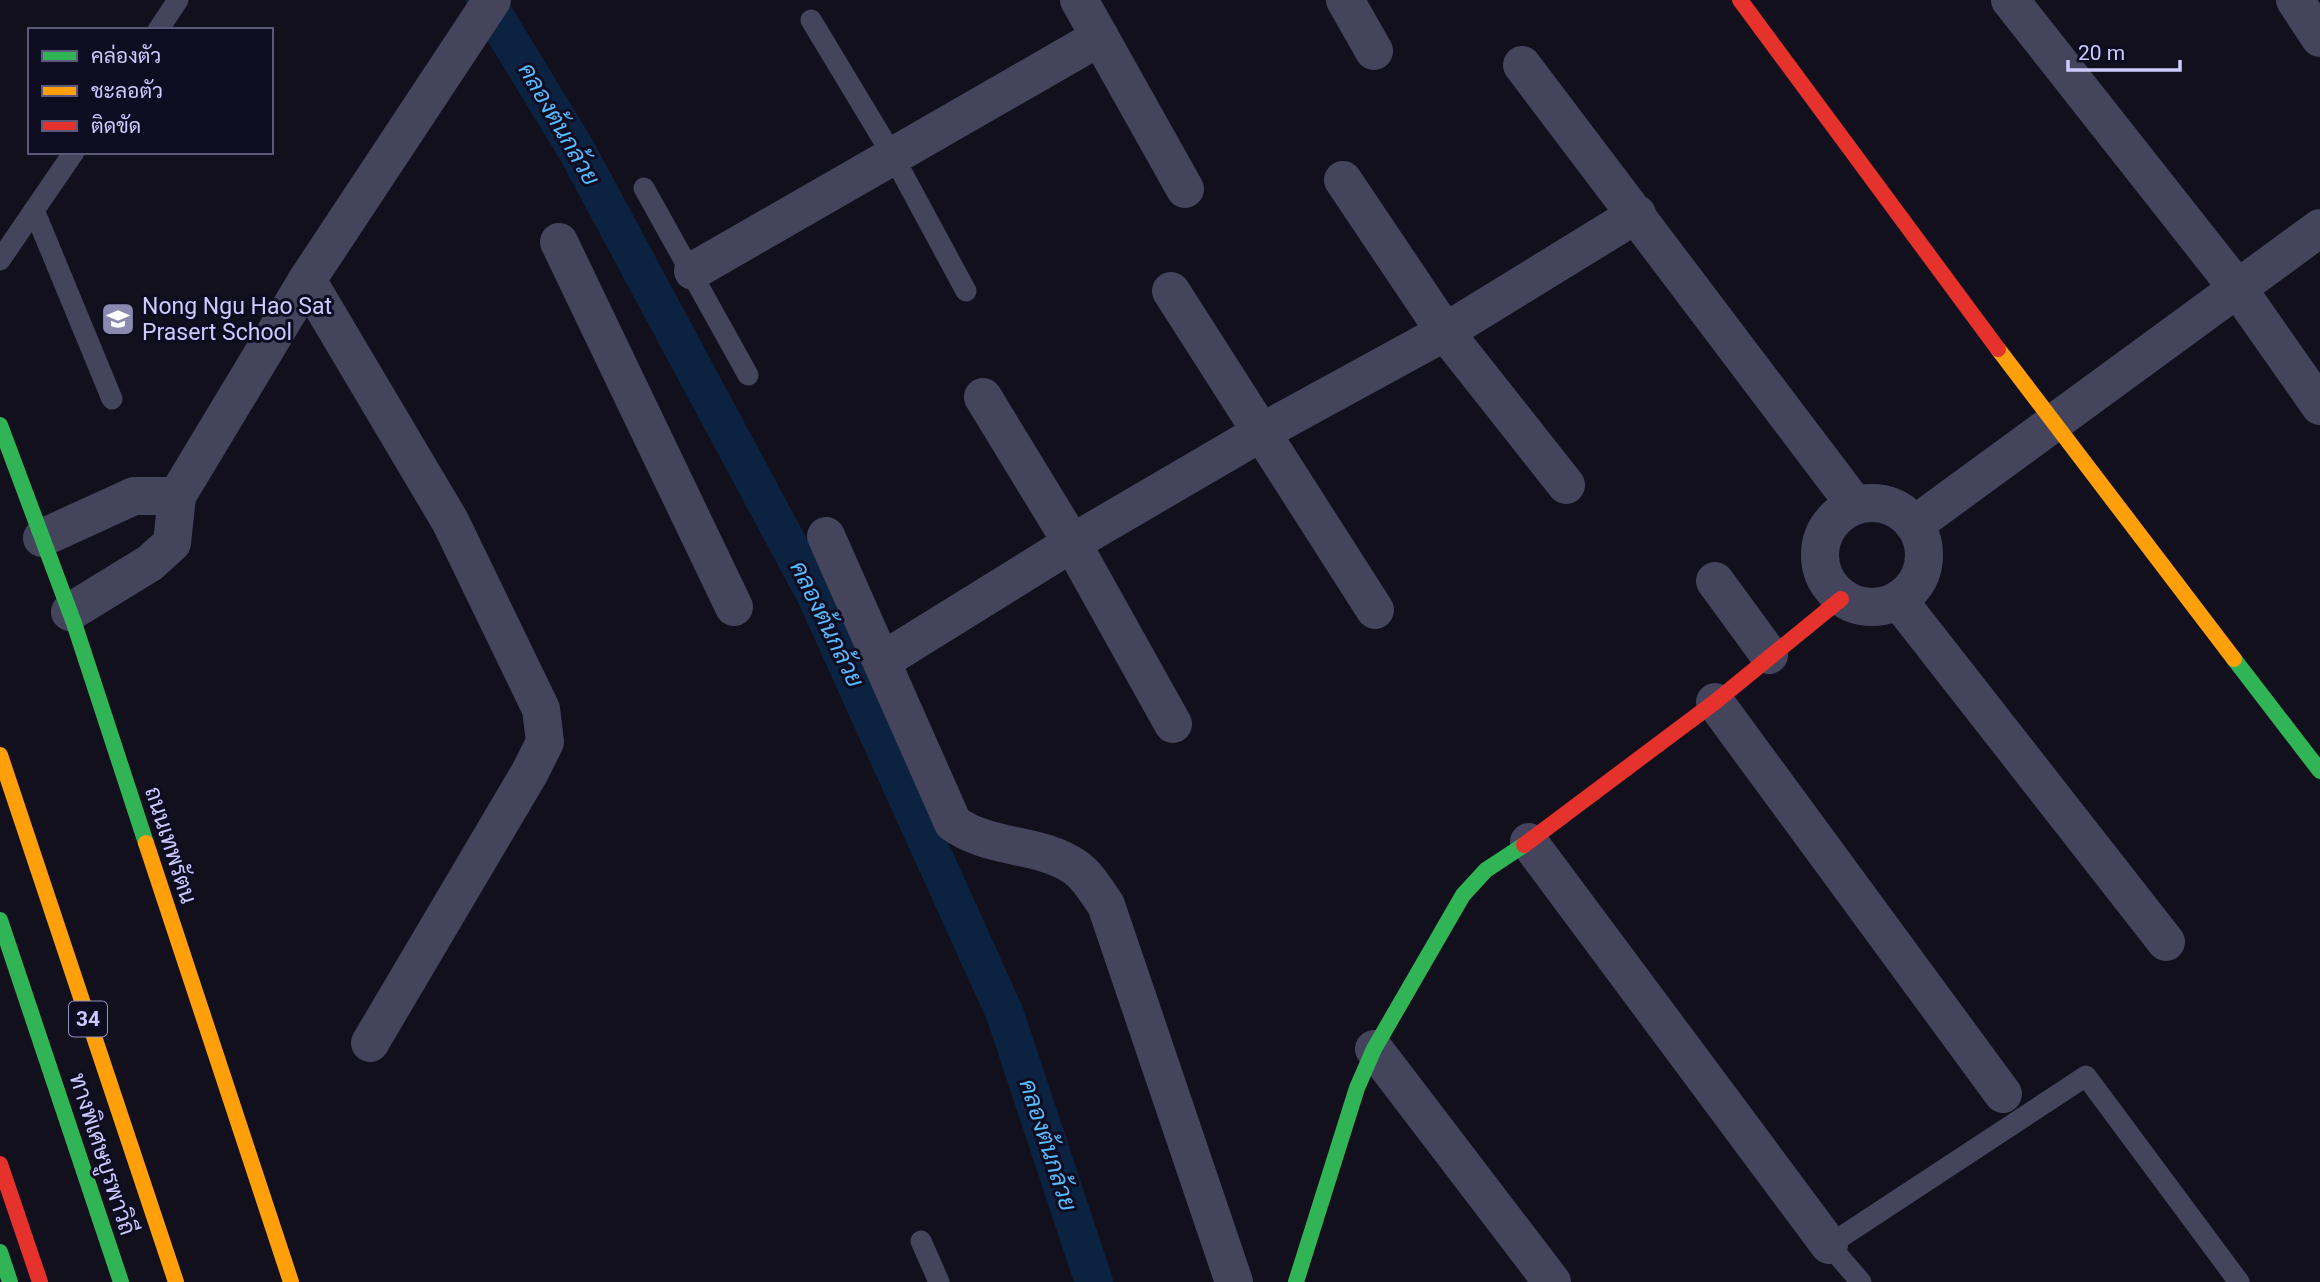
<svg xmlns="http://www.w3.org/2000/svg" width="2320" height="1282" font-family="Roboto,Sarabun,sans-serif">
<style>
.lines{fill:none;stroke-linecap:round;stroke-linejoin:round}
.canal{stroke:#0c2241;stroke-width:38}
.lane{stroke:#44455d;stroke-width:21}
.street{stroke:#44455d;stroke-width:38}
.fast{stroke:#30b455;stroke-width:16}
.slow{stroke:#ff9f0a;stroke-width:16}
.jam{stroke:#e5322d;stroke-width:16}
.labels{text-anchor:middle;stroke-width:6;stroke-linejoin:round;paint-order:stroke}
.shield{fill:#0e0c20;stroke:#9491bc;stroke-width:2}
.shield-label{font-size:21px;font-weight:bold;fill:#cecaff}
.poi-label{font-size:23px;fill:#cecaff;stroke:#0e0c20;text-anchor:start}
.street-label{font-size:23px;fill:#cecaff;stroke:#0e0c20}
.water-label{font-size:24px;font-style:italic;fill:#58bbff;stroke:#0e0c20}
</style>
<rect width="100%" height="100%" fill="#12101c"/>
<g class="lines">
<!-- canal -->
<path class="canal" d="M485 0 577 151 815 594 1005 1014 1094 1282"/>
<!-- lane -->
<g class="lane">
<path d="M811 20 893 156 966 291"/>
<path d="M158 30 178 0"/>
<path d="M644 188 748 375"/>
<path d="M34 210 112 399"/>
<path d="M0 260 74 152"/>
<path d="M921 1241 939 1282"/>
<path d="M1861 1282 1829 1245 2086 1076 2239 1282"/>
</g>
<!-- street -->
<g class="street">
<path d="M1079 0 1185 189"/>
<path d="M1345 0 1374 51"/>
<path d="M2010 0 2238 289 2320 406"/>
<path d="M2295 0 2320 38"/>
<path d="M1522 65 1855 505"/>
<path d="M1343 180 1445 332 1566 485"/>
<path d="M559 242 734 607"/>
<path d="M693 271 1100 37"/>
<path d="M307 280 450 521 541 709 545 742 530 772 370 1043"/>
<path d="M1171 291 1375 610"/>
<path d="M983 397 1072 543 1173 724"/>
<circle cx="1872" cy="555" r="52"/>
<path d="M1914 525 2320 228"/>
<path d="M826 536 953 823C990 850 1038 842 1075 867 1088 876 1097 892 1106 905L1234 1282"/>
<path d="M42 538 134 496H177"/>
<path d="M1715 581 1769 655"/>
<path d="M1899 601 2166 942"/>
<path d="M70 612 150 563 172 543 177 496 307 280 492 0"/>
<path d="M882 661 1072 543 1262 432 1445 332 1637 214"/>
<path d="M1715 702 2003 1094"/>
<path d="M1529 842 1829 1245"/>
<path d="M1374 1049 1552 1282"/>
</g>
<!-- fast -->
<g class="fast">
<path d="M0 425 74 623 146 843"/>
<path d="M2234 659 2320 771"/>
<path d="M0 920 121 1282"/>
<path d="M0 1252 10 1282"/>
<path d="M1296 1282 1357 1088 1374 1049 1463 895 1486 870 1524 845"/>
</g>
<!-- slow -->
<g class="slow">
<path d="M1998 349 2234 659"/>
<path d="M0 755 176 1282"/>
<path d="M146 843 291 1282"/>
</g>
<!-- jam -->
<g class="jam">
<path d="M1740 0 1998 349"/>
<path d="M1524 845 1715 702 1841 599"/>
<path d="M0 1164 40 1282"/>
</g>
</g>
<!-- icons -->
<defs>
<g id="school-square" transform="scale(1.75)"><rect x="-9" y="-9" width="18" height="18" rx="4" fill="#8c89b0" stroke="#0e0c20"/><path d="M0-5L7-2L0 1L-7-2ZM-4 1L0 2.5L4 1V4Q0 6-4 4Z" fill="#fff"/></g>
</defs>
<g fill-rule="evenodd">
<use href="#school-square" x="118" y="319"/>
</g>
<g class="labels">
<!-- shield labels -->
<rect class="shield" x="69" y="1001.5" width="38" height="35" rx="5"/>
<g class="shield-label">
<text x="88" y="1026">34</text>
</g>
<!-- poi labels -->
<g class="poi-label">
<text x="142" y="314">Nong Ngu Hao Sat<tspan x="142" dy="26">Prasert School</tspan></text>
</g>
<!-- street labels -->
<g class="street-label">
<text transform="translate(171 845) rotate(72)" y="8">ถนนเทพรัตน</text>
<text transform="translate(103 1154) rotate(72)" y="8">ทางพิเศษบูรพาวิถี</text>
</g>
<!-- water labels -->
<g class="water-label">
<text transform="translate(559 124) rotate(60)" y="8">คลองต้นกล้วย</text>
<text transform="translate(827 624) rotate(64)" y="8">คลองต้นกล้วย</text>
<text transform="translate(1048 1145) rotate(72)" y="8">คลองต้นกล้วย</text>
</g>
</g>
<!-- legend -->
<rect x="28" y="28" width="245" height="126" fill="#0e0c20" stroke="#5b5879" stroke-width="2"/>
<rect x="42" y="51" width="35" height="10" fill="#30b455" stroke="#5b5879" stroke-width="2"/>
<text x="91" y="63" font-size="21" fill="#cecaff">คล่องตัว</text>
<rect x="42" y="86" width="35" height="10" fill="#ff9f0a" stroke="#5b5879" stroke-width="2"/>
<text x="91" y="98" font-size="21" fill="#cecaff">ชะลอตัว</text>
<rect x="42" y="121" width="35" height="10" fill="#e5322d" stroke="#5b5879" stroke-width="2"/>
<text x="91" y="133" font-size="21" fill="#cecaff">ติดขัด</text>
<!-- scale -->
<path d="M2068 60v10h112v-10" fill="none" stroke="#cecaff" stroke-width="3.5"/>
<text x="2078" y="60" font-size="21" fill="#cecaff" stroke="#0e0c20" stroke-width="5" paint-order="stroke">20 m</text>
</svg>
